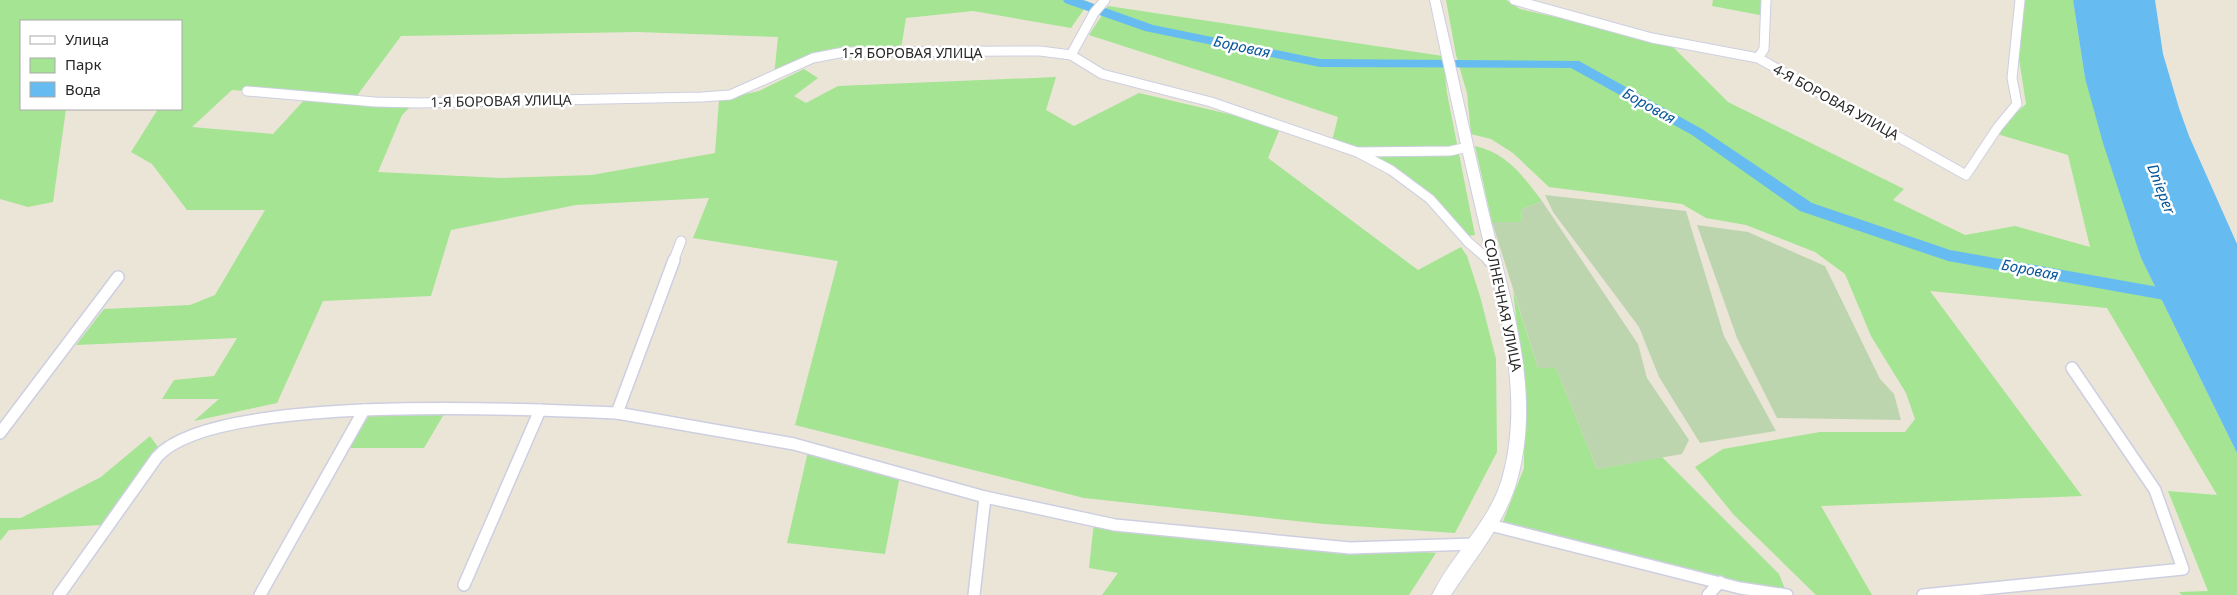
<svg xmlns="http://www.w3.org/2000/svg" width="2237" height="595" font-family="'Noto Sans',sans-serif">
<style>
.green{fill:#a4e492;fill-rule:evenodd}
.cemetery{fill:#bdd5af}
.water{fill:#66bcf1}
.lines{fill:none;stroke-linecap:round;stroke-linejoin:round}
.river{fill:#66bcf1;fill-rule:evenodd}
.street-far1-casing{stroke:#cdcfe1;stroke-width:11}
.street-casing{stroke:#cdcfe1;stroke-width:14}
.secondary-casing{stroke:#cdcfe1;stroke-width:2}
.street-far1{stroke:#fff;stroke-width:9}
.street{stroke:#fff;stroke-width:11}
.secondary{fill:#fff;fill-rule:evenodd}
.labels{text-anchor:middle;stroke-width:5;stroke-linejoin:round;paint-order:stroke}
.street-label{font-size:14px;fill:#272727;stroke:#fff}
.water-label{font-size:15px;font-style:italic;fill:#09579a;stroke:#fff}
</style>
<rect width="100%" height="100%" fill="#ebe5d8"/>
<!-- green -->
<g class="green">
<path d="M0 0H1083L1089 2 1071 28 973 11 906 18 901 49H835L795 64 774 76 778 37 637 32 401 36 356 97 411 106 402 115 378 172 501 178 592 175 715 153 719 100 759 91 804 69 818 78 794 96 806 103 838 86 1056 77 1046 110 1074 126 1139 93 1233 115 1279 131 1268 158 1418 270 1461 247 1467 256 1480 296 1496 359 1497 452 1455 533 1324 524 1084 498 795 425 838 261 693 238 709 198 576 205 451 230 431 296 323 301 277 403 194 421 219 399H162L174 380 214 376 237 338 76 345 104 309 190 305 215 295 265 210H187L152 164 131 152 158 109H181V21H21V109H66L53 202 28 207 0 199ZM232 90 306 96 307 97 273 134 192 127Z"/>
<path d="M1446 0H1506L1520 9 1668 42 1728 102 1904 189 1893 200 1965 235 2015 226 2090 247 2068 155 1994 133 2026 104 2019 59 2024 0H2073L2085 78 2141 258 2237 453V595H2182L2179 592 2208 591 2168 491 2217 495 2107 308 1930 291 2082 496 1821 506 1872 595H1816L1733 514 1695 467 1723 449 1820 432H1905L1915 419 1906 393 1871 336 1845 274 1815 252 1746 225 1706 218 1682 204 1549 187 1513 153 1491 139 1471 134 1467 93 1456 55Z"/>
<path d="M1713 0H1767L1765 16 1712 6Z"/>
<path d="M1108 6 1443 56 1447 93 1475 235 1467 236 1421 187 1332 141 1338 117 1238 83 1089 35Z"/>
<path d="M1475 146C1507 153 1523 176 1542 201L1522 209 1521 222H1492Z"/>
<path d="M1513 290 1538 368H1556L1597 469 1662 457 1779 574 1785 589 1720 579 1502 524 1524 468V387Z"/>
<path d="M374 409H447L424 448H347Z"/>
<path d="M150 436 158 447 101 525 9 530 0 541V518H21L101 477Z"/>
<path d="M809 447 901 470 885 554 787 543Z"/>
<path d="M1094 522 1436 553 1409 595H1102L1118 573 1089 568Z"/>
</g>
<!-- cemetery -->
<g class="cemetery">
<path d="M1545 195 1686 211 1724 336 1776 431 1700 443 1659 377 1639 327 1553 212Z"/>
<path d="M1542 201 1638 344 1647 378 1689 440 1682 454 1597 469 1556 368H1538L1492 222H1521L1522 209Z"/>
<path d="M1697 225 1748 232 1825 266 1880 379 1894 394 1901 420 1777 418 1737 338Z"/>
</g>
<!-- water -->
<path class="water" d="M2073 0H2155L2163 54 2179 108 2189 136 2237 244V453L2141 258 2103 143 2085 78Z"/>
<g class="lines">
<!-- river -->
<path class="river" d="M1063 0H1083L1153 25 1320 59 1579 61 1702 129 1812 203 1950 250 2181 291 2187 293 2190 297 2187 301 2181 303 1948 261 1800 211 1692 135 1571 68 1320 67 1145 31 1065 3Z"/>
<!-- street-far1 casing -->
<g class="street-far1-casing">
<g id="street-far1">
<path d="M1514 0 1652 38 1758 58 1966 175 1998 127 2017 104 2012 78 2020 0"/>
<path d="M1071 55 1094 13 1105 0"/>
<path d="M1758 58 1764 49 1766 0"/>
<path d="M247 91 375 102 419 103 702 97 730 95 813 58 844 52 1040 51 1071 55 1102 74 1211 102 1357 152 1391 170 1430 199 1468 242 1491 262"/>
<path d="M1358 152 1450 151 1468 147"/>
<path d="M673 262 681 241"/>
</g>
</g>
<!-- street casing -->
<g class="street-casing">
<g id="street">
<path d="M674 260 617 413 794 444 985 497 1115 525 1350 548 1474 544"/>
<path d="M1489 260 1496 266"/>
<path d="M0 433 118 277"/>
<path d="M1490 525 1740 588 1787 595"/>
<path d="M464 585 540 410"/>
<path d="M59 595 157 457C213 393 529 409 617 413"/>
<path d="M260 595 364 410"/>
<path d="M974 595 985 497"/>
<path d="M1708 595 1720 582"/>
<path d="M1923 595 2183 569 2155 490 2072 368"/>
</g>
</g>
<!-- secondary casing -->
<g class="secondary-casing">
<path id="secondary" d="M1430 0H1440C1457 71 1472 143 1489 214 1510 299 1541 389 1518 477 1507 521 1475 558 1451 595H1432C1452 554 1489 523 1502 479 1527 392 1496 299 1477 214 1460 143 1445 71 1430 0Z"/>
</g>
<!-- street-far1 -->
<use href="#street-far1" class="street-far1"/>
<!-- street -->
<use href="#street" class="street"/>
<!-- secondary -->
<use href="#secondary" class="secondary"/>
</g>
<g class="labels">
<!-- street labels -->
<g class="street-label">
<text x="912" y="58">1-Я БОРОВАЯ УЛИЦА</text>
<text transform="translate(501 101) rotate(-1)" y="5">1-Я БОРОВАЯ УЛИЦА</text>
<text transform="translate(1836 102) rotate(29)" y="5">4-Я БОРОВАЯ УЛИЦА</text>
<text transform="translate(1503 305) rotate(78)" y="5">СОЛНЕЧНАЯ УЛИЦА</text>
</g>
<!-- water labels -->
<g class="water-label">
<text transform="translate(1242 47) rotate(12)" y="5">Боровая</text>
<text transform="translate(1649 106) rotate(29)" y="5">Боровая</text>
<text transform="translate(2161 189) rotate(69)" y="5">Dnieper</text>
<text transform="translate(2030 270) rotate(11)" y="5">Боровая</text>
</g>
</g>
<!-- legend -->
<rect x="20" y="20" width="162" height="90" fill="#ffffff" stroke="#a9a9a9"/>
<rect x="30" y="36" width="25" height="8" fill="#ffffff" stroke="#a9a9a9"/>
<text x="65" y="45" font-size="15" fill="#272727">Улица</text>
<rect x="30" y="58" width="25" height="15" fill="#a4e492" stroke="#a9a9a9"/>
<text x="65" y="70" font-size="15" fill="#272727">Парк</text>
<rect x="30" y="82" width="25" height="15" fill="#66bcf1" stroke="#a9a9a9"/>
<text x="65" y="95" font-size="15" fill="#272727">Вода</text>
</svg>
